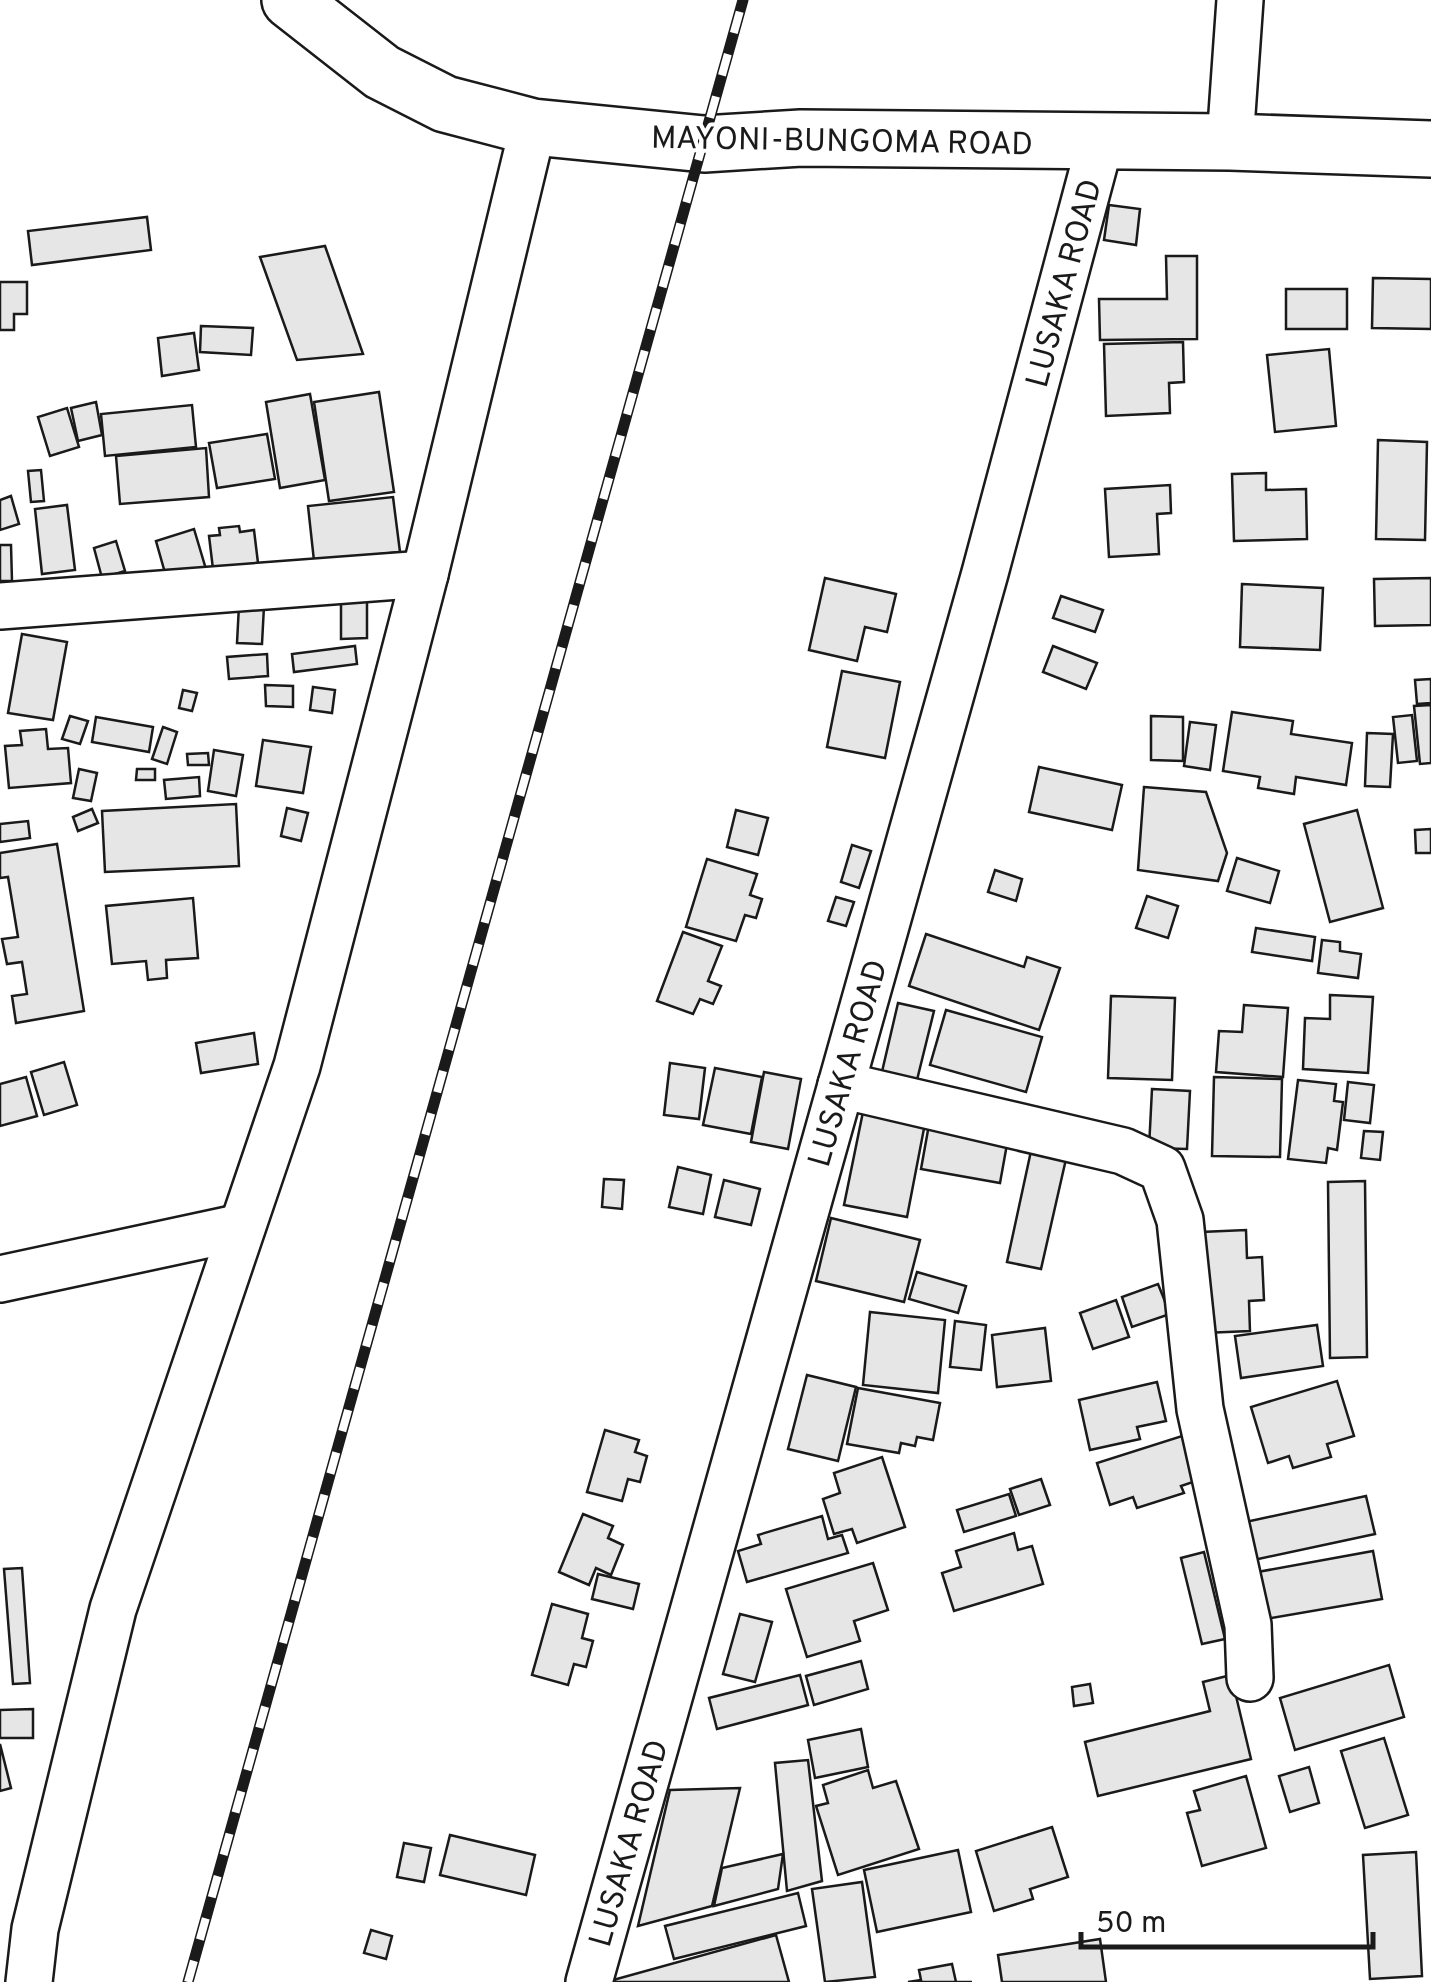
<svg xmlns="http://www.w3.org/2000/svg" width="1431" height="1982" font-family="Overpass,sans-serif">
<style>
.building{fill:#e6e6e6;stroke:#1a1a1a;stroke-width:2.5}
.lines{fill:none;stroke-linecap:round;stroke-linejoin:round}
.minor-casing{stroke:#1a1a1a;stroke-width:50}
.major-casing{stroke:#1a1a1a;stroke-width:60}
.minor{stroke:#fff;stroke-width:45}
.major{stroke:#fff;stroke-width:55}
.rail-casing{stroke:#1a1a1a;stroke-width:11}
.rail{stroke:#fff;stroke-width:8;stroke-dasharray:22;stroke-linecap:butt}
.labels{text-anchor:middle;stroke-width:8;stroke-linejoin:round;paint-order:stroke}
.street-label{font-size:32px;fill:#1a1a1a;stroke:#fff}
</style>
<rect width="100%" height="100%" fill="#fff"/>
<!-- building -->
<g class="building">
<path d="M1109 205 1140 209 1136 245 1104 240Z"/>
<path d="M147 217 151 250 32 265 28 231Z"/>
<path d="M325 246 363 354 297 360 260 257Z"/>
<path d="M1166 256H1197V339L1100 340 1099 299H1167Z"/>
<path d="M1373 278 1431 279V329L1372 328Z"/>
<path d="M0 282H27V314H14V330H0Z"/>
<rect x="1286" y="289" width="61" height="40"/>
<path d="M201 326 253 328 251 355 200 352Z"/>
<path d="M194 333 199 370 162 376 158 338Z"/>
<path d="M1183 342 1184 382 1169 383 1170 413 1106 416 1104 344Z"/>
<path d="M1329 349 1336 426 1275 432 1267 355Z"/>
<path d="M379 392 394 492 329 501 314 402Z"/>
<path d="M310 394 325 480 280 488 266 402Z"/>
<path d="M96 402 102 435 78 441 71 408Z"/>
<path d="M192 405 196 447 105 456 101 414Z"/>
<path d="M67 408 79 447 50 456 38 417Z"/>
<path d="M267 434 275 479 217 488 209 443Z"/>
<path d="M1378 440 1427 442 1425 540 1376 539Z"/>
<path d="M206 448 209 497 120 504 116 456Z"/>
<path d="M41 470 44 501 31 502 28 471Z"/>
<path d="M1266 473V490L1306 489 1307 539 1234 541 1232 474Z"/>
<path d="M1170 485 1171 513 1157 514 1159 554 1109 557 1105 489Z"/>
<path d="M11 496 19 524 0 530V500Z"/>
<path d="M393 497 400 552 314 561 308 506Z"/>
<path d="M67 505 75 570 42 574 35 509Z"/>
<path d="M239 526 240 532 254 530 258 563 213 569 209 536 220 535 219 528Z"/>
<path d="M194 529 208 576 169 587 156 541Z"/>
<path d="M116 541 125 571 102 578 94 548Z"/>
<path d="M0 545H11L12 581H0Z"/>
<path d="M825 578 896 594 887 632 865 627 857 661 809 650Z"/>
<path d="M1431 578V625L1375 626 1374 579Z"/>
<path d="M1242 584 1323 588 1320 650 1240 647Z"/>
<path d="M1061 596 1103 610 1095 632 1053 618Z"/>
<path d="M367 598V638L341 639V599Z"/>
<path d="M239 605 264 606 262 644 237 643Z"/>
<path d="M22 634 67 642 53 720 8 713Z"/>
<path d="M355 646 357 664 294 672 292 654Z"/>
<path d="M1053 646 1097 663 1086 689 1043 672Z"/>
<path d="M267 654 268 676 229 679 227 657Z"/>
<path d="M842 671 900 682 885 758 827 747Z"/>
<path d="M1431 679V703L1417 704 1415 680Z"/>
<path d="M265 685 293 686V707L266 706Z"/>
<path d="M313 687 335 690 332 713 310 710Z"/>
<path d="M183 690 197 693 192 711 179 708Z"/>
<path d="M1431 705V763L1420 764 1414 706Z"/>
<path d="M1232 712 1293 721 1291 734 1352 743 1346 785 1296 777 1294 794 1258 788 1260 777 1223 771Z"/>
<path d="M1412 715 1417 761 1398 763 1393 717Z"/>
<path d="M70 716 88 721 80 744 62 739Z"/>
<path d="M1151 716 1183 717V761L1151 760Z"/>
<path d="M96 717 153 727 149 752 92 742Z"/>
<path d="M1190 722 1216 725 1210 770 1184 766Z"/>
<path d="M163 727 177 732 167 764 152 759Z"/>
<path d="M46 729 48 749 68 748 71 783 9 788 5 746 22 745 20 731Z"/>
<path d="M1367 733 1393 734 1390 787 1365 786Z"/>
<path d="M263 740 311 747 303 793 256 786Z"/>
<path d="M214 750 243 755 236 796 208 791Z"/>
<path d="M208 753 209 765H188L187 754Z"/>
<path d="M1039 767 1122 785 1112 830 1029 812Z"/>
<path d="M79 769 97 773 91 801 73 798Z"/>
<path d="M137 769H155V780H136Z"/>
<path d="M199 777 200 796 166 799 164 780Z"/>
<path d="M1144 787 1206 792 1227 853 1218 881 1138 870Z"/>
<path d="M236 804 239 866 105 872 102 811Z"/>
<path d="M287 808 308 813 301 841 281 836Z"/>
<path d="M92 809 98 823 78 831 73 817Z"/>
<path d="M736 810 768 818 758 855 727 847Z"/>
<path d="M1357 810 1383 908 1330 922 1304 824Z"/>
<path d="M28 821 30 838 0 842V824Z"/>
<path d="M1431 829V853H1416L1415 830Z"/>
<path d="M57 844 84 1011 16 1023 12 996 27 994 22 962 7 964 2 939 18 937 8 877 0 878V853Z"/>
<path d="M852 845 871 851 859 888 841 882Z"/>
<path d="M1237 858 1279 871 1270 903 1227 891Z"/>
<path d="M707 859 757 874 750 895 762 899 756 918 745 915 736 941 686 927Z"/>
<path d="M995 870 1022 879 1016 901 988 892Z"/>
<path d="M1147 896 1178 906 1168 938 1136 928Z"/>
<path d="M836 897 854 902 846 926 828 921Z"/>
<path d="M193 898 198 958 166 960 167 978 148 980 146 961 112 964 106 906Z"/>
<path d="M1256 928 1315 937 1312 961 1252 952Z"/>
<path d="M683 932 722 946 708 981 721 986 713 1004 700 999 693 1014 657 1001Z"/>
<path d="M926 934 1024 967 1027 957 1060 968 1039 1030 909 986Z"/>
<path d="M1322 940 1340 942V951L1361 954 1358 978 1318 973Z"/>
<path d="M1330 995 1373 997 1368 1073 1303 1069 1305 1018 1330 1019Z"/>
<path d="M1111 996 1175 998 1172 1080 1108 1078Z"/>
<path d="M898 1003 934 1011 916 1084 881 1076Z"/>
<path d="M1244 1005 1288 1008 1283 1077 1216 1072 1219 1031 1242 1032Z"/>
<path d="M946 1010 1042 1037 1026 1092 930 1065Z"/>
<path d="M254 1033 258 1064 201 1073 196 1043Z"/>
<path d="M64 1062 77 1105 44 1115 31 1072Z"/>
<path d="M670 1063 705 1068 699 1119 664 1115Z"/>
<path d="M715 1068 762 1077 751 1134 703 1125Z"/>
<path d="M764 1072 801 1079 788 1149 751 1142Z"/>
<path d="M26 1077 37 1116 0 1126V1084Z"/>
<path d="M1214 1077 1282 1079 1280 1157 1212 1156Z"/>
<path d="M1298 1080 1336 1084 1334 1101 1343 1102 1337 1150 1328 1148 1326 1163 1288 1159Z"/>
<path d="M1348 1082 1374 1085 1370 1123 1344 1120Z"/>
<path d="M1152 1089 1190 1091 1187 1149 1149 1148Z"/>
<path d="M864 1107 926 1118 907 1217 844 1205Z"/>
<path d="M930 1119 1009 1133 1000 1183 921 1169Z"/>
<path d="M1364 1131 1383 1132 1380 1160 1361 1158Z"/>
<path d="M1031 1151 1066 1159 1041 1269 1007 1262Z"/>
<path d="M678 1167 711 1175 703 1214 669 1207Z"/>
<path d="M604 1179 624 1180 622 1209 602 1207Z"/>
<path d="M724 1180 760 1189 751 1225 715 1217Z"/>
<path d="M1365 1181 1367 1357 1330 1358 1328 1182Z"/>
<path d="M831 1218 920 1240 904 1302 816 1281Z"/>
<path d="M1246 1230 1247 1258 1262 1257 1264 1300 1249 1301 1250 1331 1204 1333 1201 1232Z"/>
<path d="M917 1272 966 1286 958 1313 909 1299Z"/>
<path d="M1158 1284 1170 1314 1132 1327 1122 1297Z"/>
<path d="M1116 1300 1129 1337 1093 1349 1080 1313Z"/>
<path d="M870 1312 945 1320 938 1393 863 1385Z"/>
<path d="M955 1321 986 1325 981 1370 950 1367Z"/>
<path d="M1317 1325 1323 1366 1241 1378 1235 1336Z"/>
<path d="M1045 1328 1051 1381 997 1387 992 1335Z"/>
<path d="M807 1375 856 1387 838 1461 788 1449Z"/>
<path d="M1337 1381 1354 1436 1327 1444 1331 1457 1293 1468 1289 1456 1268 1463 1251 1407Z"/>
<path d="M1157 1382 1166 1421 1137 1427 1140 1439 1090 1450 1079 1400Z"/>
<path d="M858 1388 940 1403 933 1440 917 1437 915 1446 901 1443 899 1453 847 1444Z"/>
<path d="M605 1430 639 1440 635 1452 647 1456 640 1482 628 1479 622 1501 587 1492Z"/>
<path d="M1182 1436 1196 1481 1181 1486 1184 1493 1137 1508 1133 1497 1110 1505 1097 1463Z"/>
<path d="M882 1457 905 1527 857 1543 852 1529 834 1534 823 1499 840 1493 834 1473Z"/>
<path d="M1041 1479 1050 1505 1019 1515 1010 1489Z"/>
<path d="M1009 1494 1016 1516 964 1532 957 1510Z"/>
<path d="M1366 1496 1375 1534 1249 1561 1241 1523Z"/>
<path d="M583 1514 613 1526 608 1538 623 1545 611 1575 596 1568 589 1585 559 1572Z"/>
<path d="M822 1516 828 1539 842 1535 848 1553 747 1582 738 1551 761 1544 758 1535Z"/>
<path d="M1014 1533 1018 1550 1032 1546 1043 1584 954 1611 942 1573 961 1567 956 1551Z"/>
<path d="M1373 1551 1382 1599 1260 1620 1252 1573Z"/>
<path d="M1204 1552 1225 1639 1202 1644 1181 1558Z"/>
<path d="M873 1563 888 1610 854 1621 860 1641 807 1657 786 1589Z"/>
<path d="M22 1568 30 1683 13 1684 4 1569Z"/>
<path d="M598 1574 639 1584 633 1609 592 1599Z"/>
<path d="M552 1604 588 1614 582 1638 593 1641 586 1667 574 1664 568 1685 532 1675Z"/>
<path d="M740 1614 772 1622 755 1682 723 1674Z"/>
<path d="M861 1661 868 1689 814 1705 806 1676Z"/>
<path d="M1389 1665 1404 1717 1295 1750 1280 1698Z"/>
<path d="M800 1675 808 1705 717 1729 709 1698Z"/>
<path d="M1231 1675 1251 1759 1098 1796 1085 1742 1210 1711 1203 1682Z"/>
<path d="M1090 1684 1093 1703 1074 1706 1072 1687Z"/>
<path d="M33 1709V1738H0V1710Z"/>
<path d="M861 1729 868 1767 815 1778 808 1740Z"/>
<path d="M1384 1738 1408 1815 1365 1828 1341 1751Z"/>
<path d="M0 1744 11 1788 0 1791Z"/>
<path d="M808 1760 822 1881 787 1891 775 1763Z"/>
<path d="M1309 1767 1319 1803 1290 1812 1279 1776Z"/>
<path d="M868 1770 873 1788 896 1781 919 1849 838 1875 816 1806 828 1803 823 1785Z"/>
<path d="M1246 1776 1266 1848 1202 1866 1187 1813 1200 1810 1194 1791Z"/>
<path d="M740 1788 712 1906 638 1926 670 1790Z"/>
<path d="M1052 1827 1068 1877 1030 1889 1033 1899 994 1911 976 1851Z"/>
<path d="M450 1835 535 1855 526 1895 440 1875Z"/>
<path d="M404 1843 431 1848 424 1882 397 1877Z"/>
<path d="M958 1850 971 1912 877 1932 864 1870Z"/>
<path d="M1416 1852 1422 1976 1370 1979 1363 1855Z"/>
<path d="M783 1854 778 1889 714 1906 722 1868Z"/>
<path d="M862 1882 875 1977 825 1982 812 1889Z"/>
<path d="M798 1893 806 1926 674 1959 665 1926Z"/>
<path d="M371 1930 392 1936 386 1959 364 1953Z"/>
<path d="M776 1935 789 1982H606Z"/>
<path d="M1100 1939 1106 1982H1002L998 1955Z"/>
<path d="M952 1964 956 1982H972H908L921 1980 919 1970Z"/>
</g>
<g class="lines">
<!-- minor casing -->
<g class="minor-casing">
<g id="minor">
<path d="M1230 142 1240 0"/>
<path d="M0 606 425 574"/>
<path d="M841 1085 1123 1151 1162 1169 1180 1220 1200 1409 1248 1625 1250 1678"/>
<path d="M0 1279 242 1227"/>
<path d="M29 1982 35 1929 113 1609 297 1066 425 574 533 127"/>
<path d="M589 1982 985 573 1100 143"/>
</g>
</g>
<!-- major casing -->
<g class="major-casing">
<path id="major" d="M290 0 382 72 445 104 533 127 704 144 801 138 1230 142 1431 149"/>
</g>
<!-- minor -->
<use href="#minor" class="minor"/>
<!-- major -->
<use href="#major" class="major"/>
<!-- rail casing -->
<g class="rail-casing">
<path id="rail" d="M188 1982 743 0"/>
</g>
<!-- rail -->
<use href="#rail" class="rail"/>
</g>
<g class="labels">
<!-- street labels -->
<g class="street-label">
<text transform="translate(842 140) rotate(1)" y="11">MAYONI-BUNGOMA ROAD</text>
<text transform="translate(1063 283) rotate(-75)" y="11">LUSAKA ROAD</text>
<text transform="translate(847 1063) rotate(-74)" y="11">LUSAKA ROAD</text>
<text transform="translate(628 1843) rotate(-74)" y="11">LUSAKA ROAD</text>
</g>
</g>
<!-- scale -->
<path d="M1081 1932v15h292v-15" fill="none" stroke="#1a1a1a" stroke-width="5"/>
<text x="1096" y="1932" font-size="30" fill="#1a1a1a" stroke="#ffffff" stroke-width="8" paint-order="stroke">50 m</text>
</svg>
